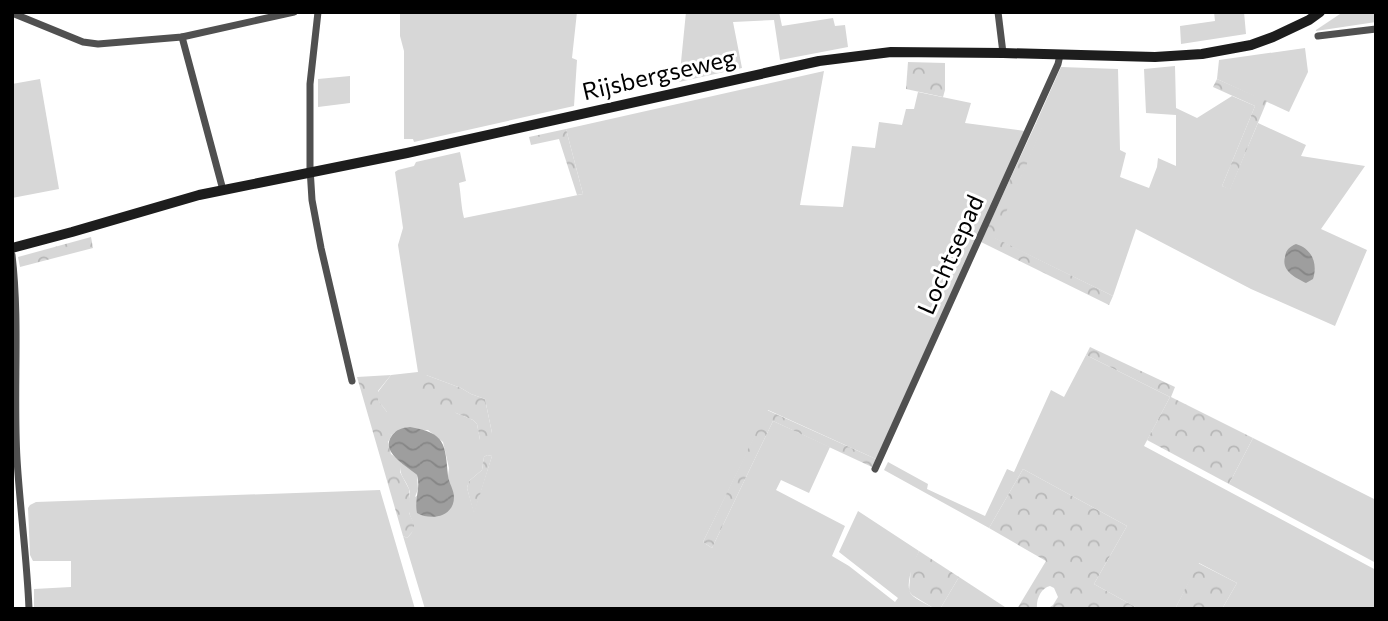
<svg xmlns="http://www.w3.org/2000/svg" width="1388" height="621" font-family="Commissioner,sans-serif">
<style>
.green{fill:#d7d7d7;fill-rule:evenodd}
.forest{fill:url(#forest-crowns)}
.water{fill:url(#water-waves)}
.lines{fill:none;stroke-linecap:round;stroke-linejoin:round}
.street{stroke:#505050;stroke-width:7}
.secondary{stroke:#1d1d1d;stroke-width:10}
.labels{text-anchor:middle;stroke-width:6;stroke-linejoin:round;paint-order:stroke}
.street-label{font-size:24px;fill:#000;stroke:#fff}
</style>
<defs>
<pattern id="forest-crowns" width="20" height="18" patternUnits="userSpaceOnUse" patternTransform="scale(1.75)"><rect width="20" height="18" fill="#d7d7d7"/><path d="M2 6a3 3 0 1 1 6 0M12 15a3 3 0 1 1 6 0" fill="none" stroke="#b7b7b7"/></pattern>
<pattern id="water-waves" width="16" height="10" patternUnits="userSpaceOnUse" patternTransform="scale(1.75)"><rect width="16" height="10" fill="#9e9e9e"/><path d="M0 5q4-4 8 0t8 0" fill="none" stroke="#868686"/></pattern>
</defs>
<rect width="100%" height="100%" fill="#fff"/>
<!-- green -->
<g class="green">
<path d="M400 12H577L572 58 577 60 574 106 414 142 413 139H404V51L400 36Z"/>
<path d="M686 12H779L782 26 833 18 835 26 845 25 848 47 780 60 774 20 733 22 742 68 679 82Z"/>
<path d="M1214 12H1244L1246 34 1181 44 1180 26 1215 21Z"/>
<path d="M1343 12H1376V22L1316 31V30Z"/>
<path d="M1305 48 1308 72 1289 112 1217 79 1219 60Z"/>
<path d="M1175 66 1176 108 1197 118 1232 96 1255 106 1222 186 1230 189 1258 123 1306 145 1301 156 1365 166 1321 229 1367 250 1335 326 1251 289 1136 229 1113 296 994 238 1042 127 1036 123 1061 67 1118 69 1120 150 1126 153 1120 177 1149 188 1157 167 1158 158 1176 166V115L1146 113 1144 69Z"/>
<path d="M824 71 800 205 843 207 852 146 875 148 879 122 902 125 906 109H914L918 92 971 103 965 123 1025 131 876 459 768 410 703 542 712 548 773 421 830 447 809 493 781 480 776 490 845 526 832 556 849 566 895 602 898 598 839 552 858 511 919 551C915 561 904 584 911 594 916 600 929 605 935 609H425L403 536 407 538C410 535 413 532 413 528 415 522 410 518 409 512 407 504 412 497 409 489 405 478 397 474 402 462L417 475 418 489 415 497 448 476 449 468 443 442 428 430 395 432 392 435 387 433V412L378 400V392L391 375 418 372 398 245 403 228 395 172 398 170 414 166 416 162 460 152 466 181 459 183C461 195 461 206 464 218L583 194 566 129ZM426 375 461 388 471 394 485 399 492 433 480 440 477 424 473 420 456 413ZM487 455 492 456 474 512 467 488 469 481 482 470 484 457Z"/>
<path d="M350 76V103L318 107V79Z"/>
<path d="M40 79 59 189 12 198V84Z"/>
<path d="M1086 355 1170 397 1144 446 1376 570V609H1222L1237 583 1199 563 1175 609H1139L1094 584 1127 526 1023 469 989 528 884 470 888 462 928 484 927 489 985 516 1007 469 1014 472 1051 390 1064 397Z"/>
<path d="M1253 438 1376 500V563L1229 484Z"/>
<path d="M380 490 415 609H34V589L71 587V561H33L30 555 28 508 30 505 36 502Z"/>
<path d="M959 577 1008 609H940Z"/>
</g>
<!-- forest -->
<g class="forest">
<path d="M908 62 945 63V90L943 97 906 89Z"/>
<path d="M1217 79 1267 101 1230 190 1222 186 1255 106 1213 87Z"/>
<path d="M1036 123 1043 126 995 238 1113 296 1109 305 981 242Z"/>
<path d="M566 129 583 194 577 195 559 139 531 145 529 137Z"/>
<path d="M91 237 93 248 20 267 18 257Z"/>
<path d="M1090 347 1175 387 1171 397 1253 438 1229 484 1147 440 1170 397 1086 355Z"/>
<path d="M391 375 378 391V400L387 412V432L392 435 388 442 391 454 402 462 400 472 409 489 410 499 409 513 414 523V530L407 538 403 536 357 377Z"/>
<path d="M426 375 461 388 471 394 485 399 492 433 491 438 485 442 480 440 477 424 473 420 429 402 419 390Z"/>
<path d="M767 410 876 459 872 467 773 421 712 548 703 542Z"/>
<path d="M487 455 492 456 474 514 467 488 469 481 482 470 484 457Z"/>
<path d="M1023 469 1127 526 1094 584 1139 609H1047L1053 605 1058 597 1054 588 1050 586C1041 588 1036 599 1037 609H1017L1046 561 989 528Z"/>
<path d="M919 551 959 577 940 609H935L912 595 909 591 911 567Z"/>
<path d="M1198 563 1237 583 1222 609H1175Z"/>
</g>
<!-- water -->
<g class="water">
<path d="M1296 244C1312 249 1318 263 1313 279L1306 283C1296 278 1281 271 1285 257 1286 250 1289 247 1296 244Z"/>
<path d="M410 427C446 433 445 444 448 476 449 483 454 490 454 497 454 517 431 521 417 513 414 498 421 489 417 475 407 466 381 453 391 437 396 429 402 428 410 427Z"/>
</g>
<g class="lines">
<!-- street -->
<g class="street">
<path d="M318 12 310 84V168L312 200 321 248 352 381"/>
<path d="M998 12 1003 53"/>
<path d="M12 13 83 42 98 44 182 37 294 12"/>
<path d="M1318 36 1376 29"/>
<path d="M182 37 223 190"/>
<path d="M12 255C20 323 13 391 17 459 20 509 27 559 29 609"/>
<path d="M875 469 1058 64 1060 55"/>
</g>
<!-- secondary -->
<path class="secondary" d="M12 248 72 232 199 195 407 153 819 61 891 52 1003 53 1155 57 1202 54 1251 45 1273 37 1309 20 1320 12"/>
</g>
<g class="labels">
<!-- street labels -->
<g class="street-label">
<text transform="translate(659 75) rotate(-13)" y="8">Rijsbergseweg</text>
<text transform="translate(951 255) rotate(-66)" y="8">Lochtsepad</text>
</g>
</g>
<!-- border -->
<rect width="1388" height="621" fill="none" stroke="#000000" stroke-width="28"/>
</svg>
